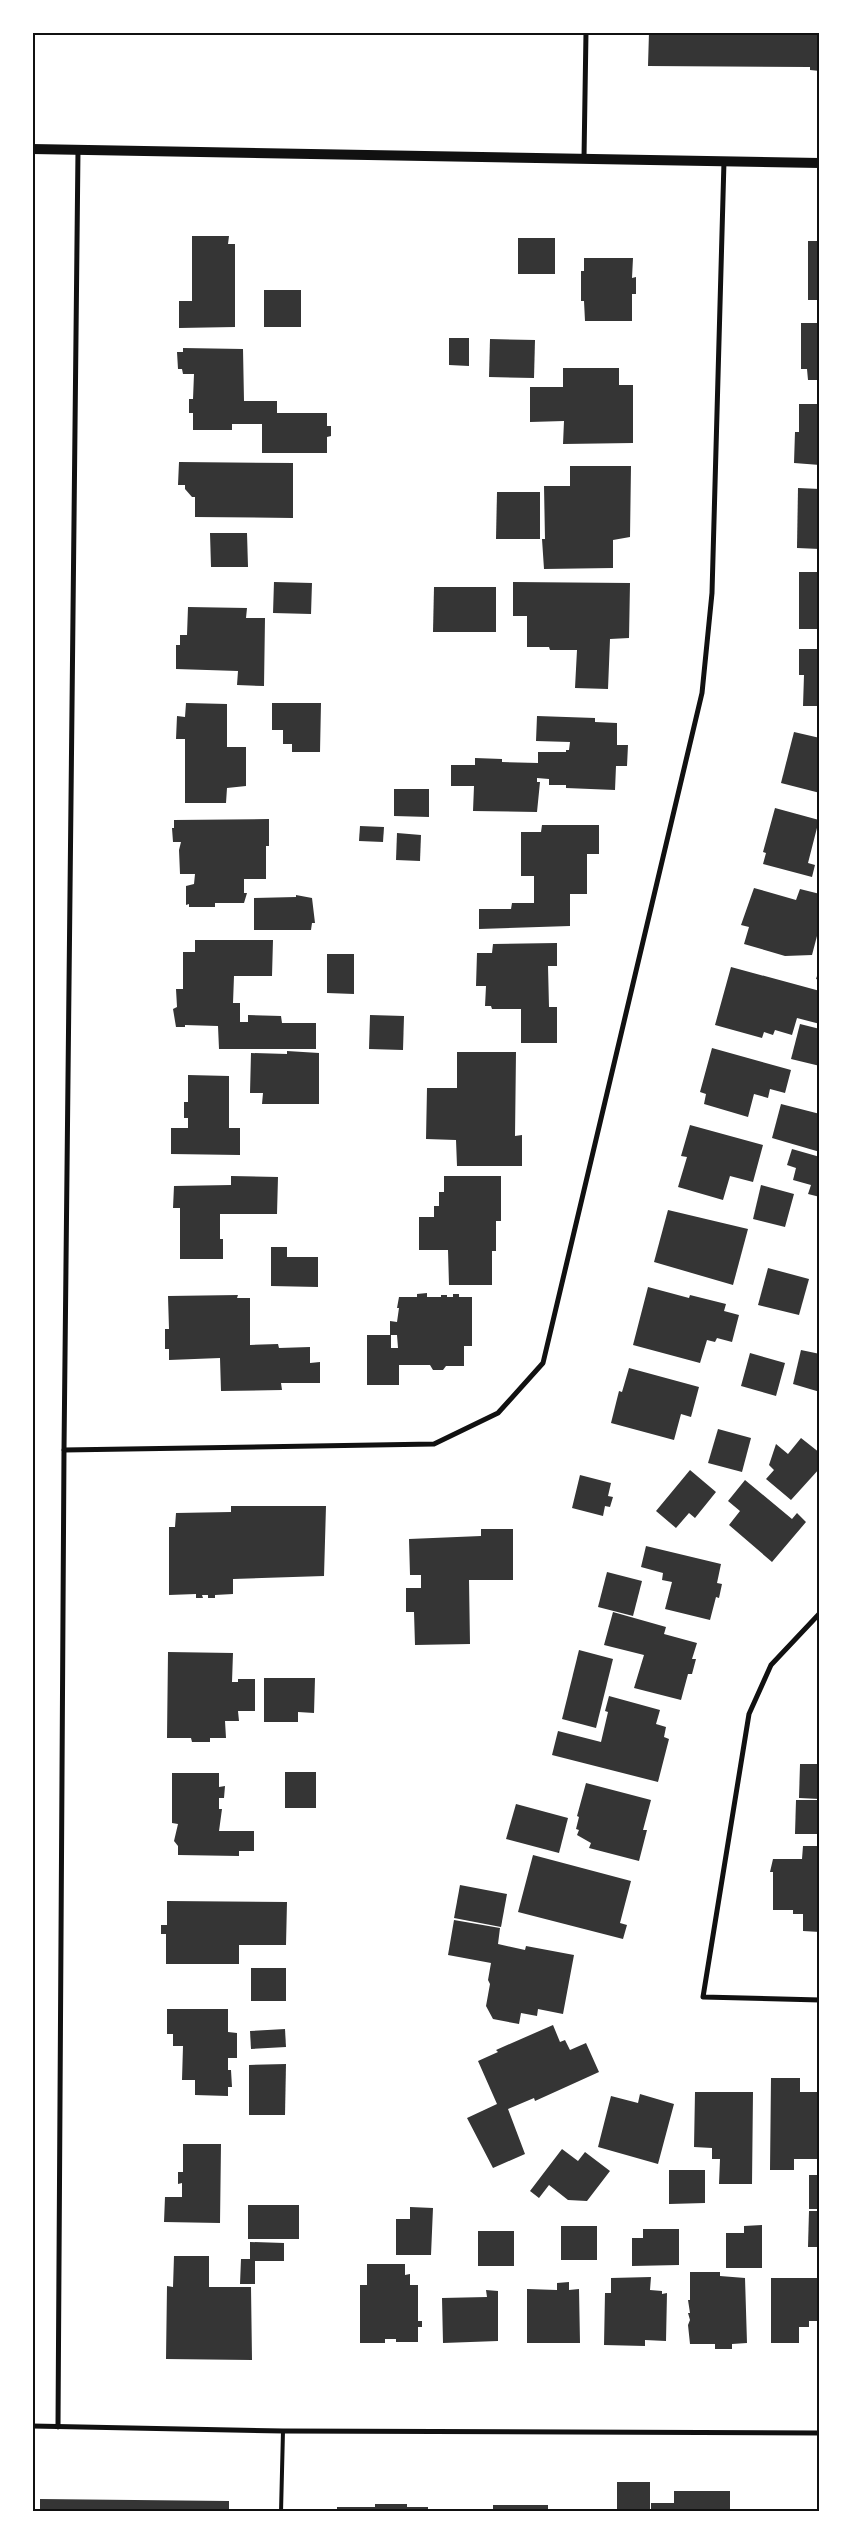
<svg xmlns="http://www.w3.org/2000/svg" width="852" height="2544" font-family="Arial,sans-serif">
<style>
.building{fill:#353535}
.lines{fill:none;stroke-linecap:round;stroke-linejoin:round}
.service{stroke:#111;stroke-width:4}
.minor{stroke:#111;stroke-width:5}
.secondary{stroke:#111;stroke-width:10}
.neatline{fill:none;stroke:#111;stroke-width:2}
</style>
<rect width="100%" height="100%" fill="#fff"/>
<!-- building -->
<g class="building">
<path d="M649 32H820V71L810 70V67L648 66Z"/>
<path d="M192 236H229L228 244H235V327L179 328V301H192Z"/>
<rect x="518" y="238" width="37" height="36"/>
<rect x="808" y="241" width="12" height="59"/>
<path d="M584 258H633L632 278 636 277V294H632V321H585L584 301H581V271H584Z"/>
<rect x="264" y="290" width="37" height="37"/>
<path d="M801 323H820V380H808L807 369H801Z"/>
<path d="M449 338H469V366L449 365Z"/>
<path d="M490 339 535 340 534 378 489 377Z"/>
<path d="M183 348 243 349 244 401H277V413H327V426H331V436L327 437V453H262V424H232V430H193V413H189V399H193L194 374H183L182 369H178L177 352H183Z"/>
<path d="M563 368H619V385H633V443L563 444 564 421 530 422V387H563Z"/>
<path d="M799 404H820V465L794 463 795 432H799Z"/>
<path d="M179 462 293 463V518L195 517V497H192L185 489V485H178Z"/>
<path d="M570 466H631L630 537 613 540V568L544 569 542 539H545L544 486H570Z"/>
<path d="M798 488 820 489V549L797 548Z"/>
<path d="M497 492H540V539H496Z"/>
<path d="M210 533H247L248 567H211Z"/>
<rect x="799" y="572" width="21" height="57"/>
<path d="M274 582 312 583 311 614 273 613Z"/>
<path d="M513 582 630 583 629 638 610 639 608 689 575 688 577 650H550L549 647H527V616H513Z"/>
<path d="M434 587H496V632H433Z"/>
<path d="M188 607 247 608 246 618H265L264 686 237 685 238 671 176 669V645H180V635H187Z"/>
<path d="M799 649H820V706H803L804 675H799Z"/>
<path d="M186 703 227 704V747H246V786L227 788 226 803H185V739H176L177 716 185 717Z"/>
<path d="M272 703H321L320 752H292V744H283V730H272Z"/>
<path d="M537 716 595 718V722L617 723V745H628L627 766H616L615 790 566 788V785H549V779L537 778V782H540L537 812 473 811 474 786H451V765H475V758L502 759V762L538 763V752H566V750H569L570 742 536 741Z"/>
<path d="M794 732 820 738V793L781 783Z"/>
<path d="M394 789H429V817L394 816Z"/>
<path d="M775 808 819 820 808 863 815 865 812 877 763 864 766 853 763 852Z"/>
<path d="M269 819V846H266V879H244V893H247L244 903H215V907H189V904L186 905V886L194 884 195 874H180L179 850 181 842H173L172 828H174V820Z"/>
<path d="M542 825H599V854H587V894H570V926L479 929V909H511L512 903H534V876H521V832H541Z"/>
<path d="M360 826 384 827 383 842 359 841Z"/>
<path d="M397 833 421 835 420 861 396 860Z"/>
<path d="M754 888 796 900 800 889 820 894V937L817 936 812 955 785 956 744 944 749 927 741 925Z"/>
<path d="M296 895 312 898 315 923H312L311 930H254V898L296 897Z"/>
<path d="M195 940H273L272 976H234L233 1003H240V1022H248V1015L281 1016 282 1023H316V1049H219L218 1026 185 1025V1027H176L173 1009 177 1007 176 989H183V952H195Z"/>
<path d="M557 943V966H548L549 1007H557V1043H521V1009H492L491 1006H485L486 986H476L477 953H492L493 944Z"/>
<path d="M327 954H354V994L327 993Z"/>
<path d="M731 967 820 991V1024L797 1018 792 1035 775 1030 773 1035 764 1032 762 1038 715 1025Z"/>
<path d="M820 967V980L816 979Z"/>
<path d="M370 1015 404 1016 403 1050 369 1049Z"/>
<path d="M800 1024 820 1029V1066L791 1059Z"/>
<path d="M712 1048 791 1070 785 1093 770 1089 768 1098 754 1094 748 1117 704 1104 706 1094 700 1092Z"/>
<path d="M287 1051 319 1053V1104H262L263 1093H250L251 1053 287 1054Z"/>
<path d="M457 1052H516L515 1136 522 1135V1166H457L456 1140 426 1139 427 1088H457Z"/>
<path d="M188 1075 229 1076V1128H240V1155L171 1154V1128H188V1118H184V1102H188Z"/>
<path d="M781 1104 820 1114V1152L772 1138Z"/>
<path d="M690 1125 763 1145 753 1182 730 1176 723 1200 678 1187 687 1157 681 1156Z"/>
<path d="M792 1149 820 1157V1197L808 1194 811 1185 793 1180 796 1168 787 1165Z"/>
<path d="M231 1176 278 1177 277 1214H220V1239H223V1259H180V1208H173L174 1186 231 1185Z"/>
<path d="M444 1176H501V1221H496V1251H492V1285H449L448 1250H419V1217H434V1206H439V1192H444Z"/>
<path d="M761 1185 794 1194 785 1227 753 1219Z"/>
<path d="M668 1210 748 1229 733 1285 654 1262Z"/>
<path d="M271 1247H287V1257H318V1287L271 1286Z"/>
<path d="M768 1268 809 1279 799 1315 758 1305Z"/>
<path d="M648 1287 689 1298 690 1295 726 1304 724 1311 739 1315 732 1342 717 1338 715 1342 707 1340 700 1363 633 1345Z"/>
<path d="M427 1293V1297H441V1295H447V1297H453V1294H459V1297H472V1346H464V1366H446L443 1370H433L430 1365H399V1385H367V1335H391V1348H398L397 1335H390V1321L397 1322 399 1308H397L399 1297H417V1294Z"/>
<path d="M238 1295 237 1298H250V1345L278 1344 279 1348 310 1347V1363L320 1362V1383H281L282 1390 221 1391 220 1358 169 1360V1349H165V1329H169L168 1296Z"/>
<path d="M801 1350 820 1354V1392L793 1384Z"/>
<path d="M750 1353 785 1363 776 1396 741 1386Z"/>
<path d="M629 1368 699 1387 691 1417 681 1414 674 1440 611 1423 619 1391 622 1392Z"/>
<path d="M718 1429 751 1438 742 1472 708 1463Z"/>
<path d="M801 1438 820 1453V1468L791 1500 766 1479 774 1470 769 1465 776 1444 788 1454Z"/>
<path d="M690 1470 716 1492 695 1518 689 1513 676 1528 656 1511Z"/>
<path d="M580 1475 611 1483 608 1496 613 1497 610 1507 605 1506 603 1516 572 1508Z"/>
<path d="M745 1480 792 1519 797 1513 806 1522 772 1562 729 1525 740 1511 728 1501Z"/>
<path d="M231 1506H326L324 1576 233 1579V1594L215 1595V1598H208V1595H202L203 1598H196V1594L169 1595V1527H175L176 1513 231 1512Z"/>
<path d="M481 1529H513V1580H469L470 1644 415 1645 414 1612H406V1588H421V1575H410L409 1539 481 1536Z"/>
<path d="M646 1546 721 1564 717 1583 722 1584 719 1598 716 1597 710 1620 665 1609 672 1582 662 1580 663 1573 641 1567Z"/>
<path d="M607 1572 642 1581 633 1616 598 1607Z"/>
<path d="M613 1612 666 1627 664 1634 697 1643 692 1659H696L692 1674H688L681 1700 634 1688 644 1655 604 1645Z"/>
<path d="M579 1650 613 1659 596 1728 562 1719Z"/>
<path d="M168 1652 233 1653 232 1682H238V1679H255V1711H238L239 1721H225L226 1738H210V1742H192L191 1738H167Z"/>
<path d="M264 1678H315L314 1713 298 1712V1722H264Z"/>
<path d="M609 1696 660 1710 656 1724 666 1727 664 1737 669 1739 658 1782 552 1755 558 1731 601 1742 608 1712 605 1711Z"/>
<path d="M800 1764H820V1799L799 1798Z"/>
<rect x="285" y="1772" width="31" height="36"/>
<path d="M172 1773H219V1787L225 1786 224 1798H219V1809H222L219 1831H254V1851H239V1856L178 1855V1846L174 1841 178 1824 172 1823Z"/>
<path d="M586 1783 651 1800 643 1830H647L639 1861 589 1848 591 1843 577 1835 579 1830 576 1829 579 1817 577 1816Z"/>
<path d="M796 1800H820V1834H795Z"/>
<path d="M516 1804 568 1818 559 1853 506 1839Z"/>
<path d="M803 1846H820V1932L803 1931V1914H793V1910H773V1872H770L773 1859H802Z"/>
<path d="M533 1855 631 1881 620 1923 627 1925 623 1939 518 1912Z"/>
<path d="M460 1885 507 1894 501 1927 454 1918Z"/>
<path d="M167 1901 287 1902 286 1945H239V1964H166V1934H161V1925H167Z"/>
<path d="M454 1920 500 1928 498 1944 525 1950 526 1946 574 1955 563 2014 538 2009 537 2016 521 2013 519 2024 493 2019 486 2006 490 1984 488 1980 491 1963 448 1955Z"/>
<rect x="251" y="1968" width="35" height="33"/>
<path d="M167 2009H228V2032L237 2033V2058H228V2070H231L232 2087H228V2096L195 2095V2080H182L183 2046H173V2034H167Z"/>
<path d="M553 2025 560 2042 565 2040 570 2050 586 2043 599 2072 535 2101 534 2098 508 2109 525 2154 493 2168 467 2118 497 2104 478 2061 498 2052 496 2050Z"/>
<path d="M285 2029 286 2047 251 2049 250 2031Z"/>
<path d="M286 2064 285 2115H249V2065Z"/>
<path d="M771 2078H800V2092H820V2159H794V2170H770Z"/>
<path d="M695 2092H753L752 2184H719L720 2159H712V2148L694 2147Z"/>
<path d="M640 2094 674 2104 658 2164 598 2147 611 2096 638 2103Z"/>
<path d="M183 2144H221L220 2223 164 2222 165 2197H182V2183L178 2184V2172H183Z"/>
<path d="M562 2149 578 2161 585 2152 610 2171 587 2201 568 2200 549 2185 539 2198 530 2191Z"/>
<path d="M669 2170H705V2203L669 2204Z"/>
<rect x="809" y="2175" width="11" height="34"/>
<rect x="248" y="2205" width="51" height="34"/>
<path d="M410 2207 433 2208 431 2255H396V2219H410Z"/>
<path d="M809 2211H820V2247H808Z"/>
<path d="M762 2225V2268H726V2233H744V2226Z"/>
<rect x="561" y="2226" width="36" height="34"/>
<path d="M643 2229H679V2265L632 2266V2238H643Z"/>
<rect x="478" y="2231" width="36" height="35"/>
<path d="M250 2242 284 2243V2261H255V2284H240L241 2259H250Z"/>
<path d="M174 2256H209V2287H251L252 2360 166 2359 167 2286 173 2287Z"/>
<path d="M367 2264H405V2275L410 2274V2285H418V2321H422V2327H418V2342H396V2339H385V2343H360V2285H367Z"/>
<path d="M690 2272H720V2276L745 2278 747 2343 732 2344V2349H715V2344H690L688 2325 690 2320 688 2313H690L688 2300H690Z"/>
<path d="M651 2277 650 2290 662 2291V2294L667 2293 666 2341 645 2340V2346L604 2345 605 2293H611V2278Z"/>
<path d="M771 2278H820V2321H809V2327H799V2343H771Z"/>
<path d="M569 2282V2290L579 2289 580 2343H527V2289L557 2290V2283Z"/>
<path d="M486 2290 498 2291V2341L443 2343 442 2298 487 2297Z"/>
<rect x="617" y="2482" width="33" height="30"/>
<path d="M674 2491H730V2512H651V2503H674Z"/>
<path d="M40 2499 229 2501V2512H40Z"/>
<path d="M375 2504H407V2507H428V2512H337V2507H375Z"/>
<rect x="493" y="2505" width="55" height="7"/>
</g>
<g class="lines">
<!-- service -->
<path class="service" d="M281 2512 283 2431"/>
<!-- minor -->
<g class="minor">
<path d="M584 158 586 32"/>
<path d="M64 1450 434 1444 498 1413 543 1363 702 693 712 593 724 161"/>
<path d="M820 1613 771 1665 749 1714 703 1997 820 2000"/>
<path d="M32 2426 283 2431 820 2433"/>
<path d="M58 2427 64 1450 78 150"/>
</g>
<!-- secondary -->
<path class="secondary" d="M32 149 820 163"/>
</g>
<!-- border -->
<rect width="852" height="2544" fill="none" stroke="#ffffff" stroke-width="68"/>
<rect x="34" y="34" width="784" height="2476" class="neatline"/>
</svg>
